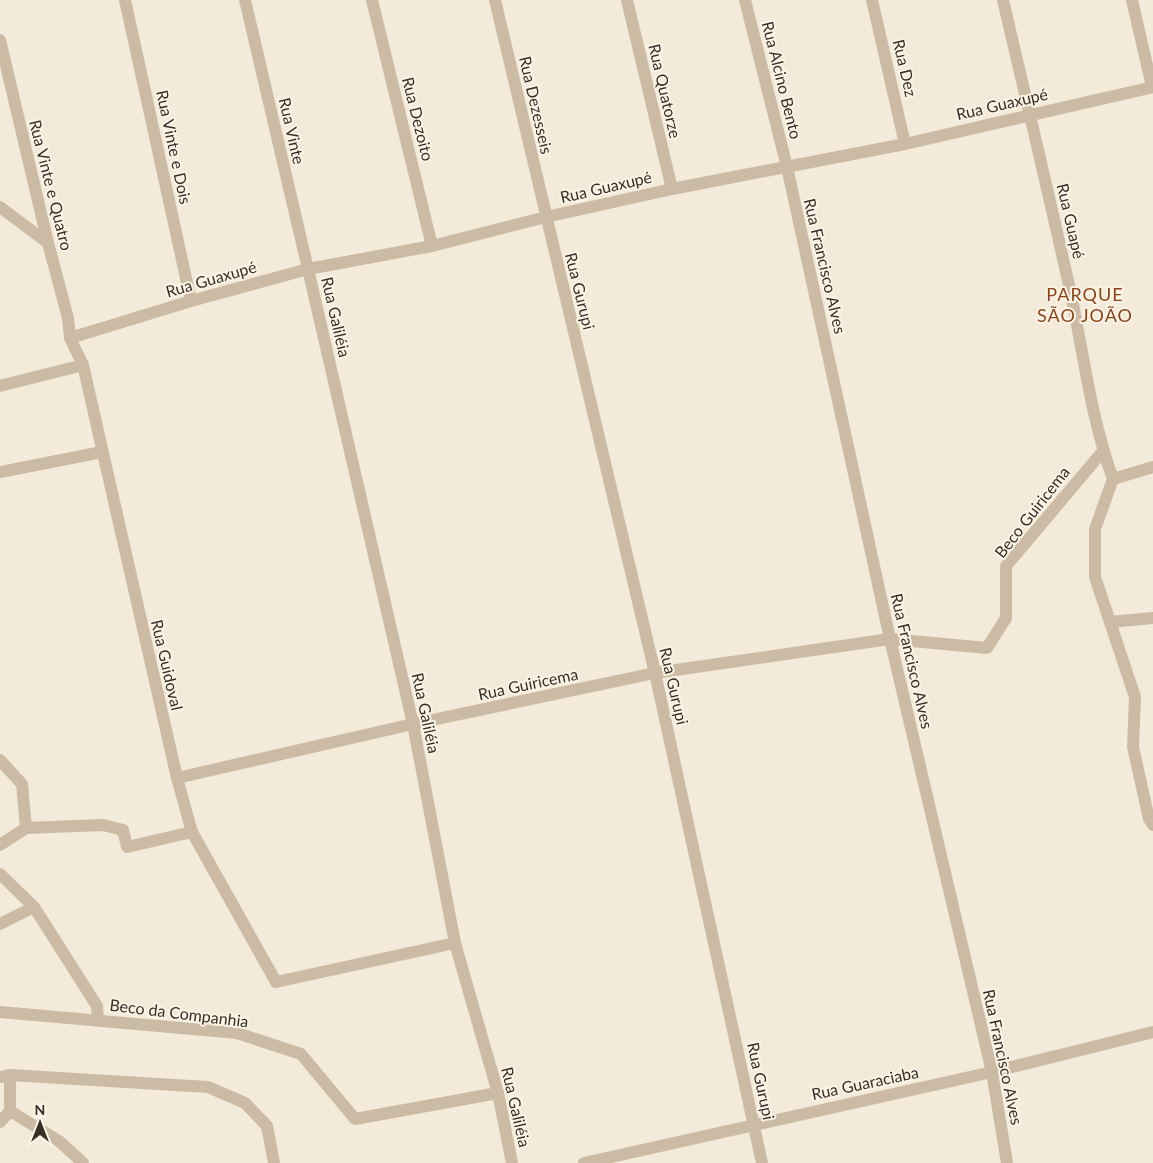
<svg xmlns="http://www.w3.org/2000/svg" width="1153" height="1163" font-family="Lato,sans-serif">
<style>
.lines{fill:none;stroke-linecap:round;stroke-linejoin:round}
.minor{stroke:#ccbba4;stroke-width:12}
.labels{text-anchor:middle;stroke-width:4;stroke-linejoin:round;paint-order:stroke}
.street-label{font-size:16px;fill:#372e27;stroke:#fbf4e6}
.neighbourhood-label{font-size:18px;letter-spacing:1px;fill:#8d4319;stroke:#fbf4e6}
</style>
<rect width="100%" height="100%" fill="#f3ead9"/>
<g class="lines">
<!-- minor -->
<g class="minor">
<path d="M125 0 191 301"/>
<path d="M245 0 308 269 413 724 455 943 498 1093 512 1163"/>
<path d="M372 0 432 246"/>
<path d="M495 0 655 673 762 1163"/>
<path d="M627 0 672 189"/>
<path d="M745 0 787 167 890 639 992 1072 1007 1163"/>
<path d="M872 0 905 144"/>
<path d="M1003 0C1026 99 1050 199 1072 299 1084 359 1092 421 1113 479L1095 529V577L1135 697 1133 747 1149 819 1153 825"/>
<path d="M1132 0 1152 87"/>
<path d="M0 40 48 243 68 318 70 338 83 365 177 778 192 832 276 982 455 943"/>
<path d="M0 207 48 243"/>
<path d="M70 338 191 301 308 269 432 246 546 217 672 189 905 144 1153 87"/>
<path d="M0 386 83 365"/>
<path d="M0 472 102 452"/>
<path d="M1113 479 1153 467"/>
<path d="M1110 622 1153 618"/>
<path d="M0 760 22 784 26 828"/>
<path d="M177 778 413 724 655 673 890 639 987 648 1006 618V566L1103 451"/>
<path d="M0 845 26 828 103 825 123 830 127 847 192 832"/>
<path d="M0 874 34 907 97 1006 98 1020"/>
<path d="M0 924 34 907"/>
<path d="M0 1012 237 1033 301 1054 355 1119 498 1093"/>
<path d="M0 1077 10 1075 208 1087 245 1103 267 1126 274 1163"/>
<path d="M10 1111 59 1141 83 1163"/>
<path d="M0 1122 10 1111V1075"/>
<path d="M584 1163 992 1072 1153 1032"/>
</g>
</g>
<g class="labels">
<!-- street labels -->
<g class="street-label">
<text transform="translate(905 68) rotate(77)" y="6">Rua Dez</text>
<text transform="translate(782 80) rotate(76)" y="6">Rua Alcino Bento</text>
<text transform="translate(665 91) rotate(77)" y="6">Rua Quatorze</text>
<text transform="translate(1002 104) rotate(-13)" y="6">Rua Guaxupé</text>
<text transform="translate(536 105) rotate(77)" y="6">Rua Dezesseis</text>
<text transform="translate(418 119) rotate(76)" y="6">Rua Dezoito</text>
<text transform="translate(292 131) rotate(77)" y="6">Rua Vinte</text>
<text transform="translate(174 147) rotate(78)" y="6">Rua Vinte e Dois</text>
<text transform="translate(51 185) rotate(76)" y="6">Rua Vinte e Quatro</text>
<text transform="translate(606 187) rotate(-13)" y="6">Rua Guaxupé</text>
<text transform="translate(1071 221) rotate(77)" y="6">Rua Guapé</text>
<text transform="translate(825 266) rotate(77)" y="6">Rua Francisco Alves</text>
<text transform="translate(211 279) rotate(-16)" y="6">Rua Guaxupé</text>
<text transform="translate(580 291) rotate(76)" y="6">Rua Gurupi</text>
<text transform="translate(336 317) rotate(77)" y="6">Rua Galiléia</text>
<text transform="translate(1032 512) rotate(-52)" y="6">Beco Guiricema</text>
<text transform="translate(912 661) rotate(77)" y="6">Rua Francisco Alves</text>
<text transform="translate(167 665) rotate(77)" y="6">Rua Guidoval</text>
<text transform="translate(528 684) rotate(-12)" y="6">Rua Guiricema</text>
<text transform="translate(674 686) rotate(77)" y="6">Rua Gurupi</text>
<text transform="translate(426 713) rotate(78)" y="6">Rua Galiléia</text>
<text transform="translate(179 1013) rotate(7)" y="6">Beco da Companhia</text>
<text transform="translate(1003 1057) rotate(78)" y="6">Rua Francisco Alves</text>
<text transform="translate(761 1081) rotate(78)" y="6">Rua Gurupi</text>
<text transform="translate(865 1083) rotate(-12)" y="6">Rua Guaraciaba</text>
<text transform="translate(516 1107) rotate(77)" y="6">Rua Galiléia</text>
</g>
<!-- neighbourhood labels -->
<g class="neighbourhood-label">
<text x="1085" y="301">PARQUE<tspan x="1085" dy="21">SÃO JOÃO</tspan></text>
</g>
</g>
<!-- north arrow -->
<g transform="translate(40 1123)" stroke="#fbf4e6" stroke-width="4" paint-order="stroke">
<path d="M0-4L9 19L0 12L-9 19Z" fill="#372e27"/>
<text y="-8" font-size="14" font-weight="bold" text-anchor="middle" fill="#372e27">N</text>
</g>
</svg>
